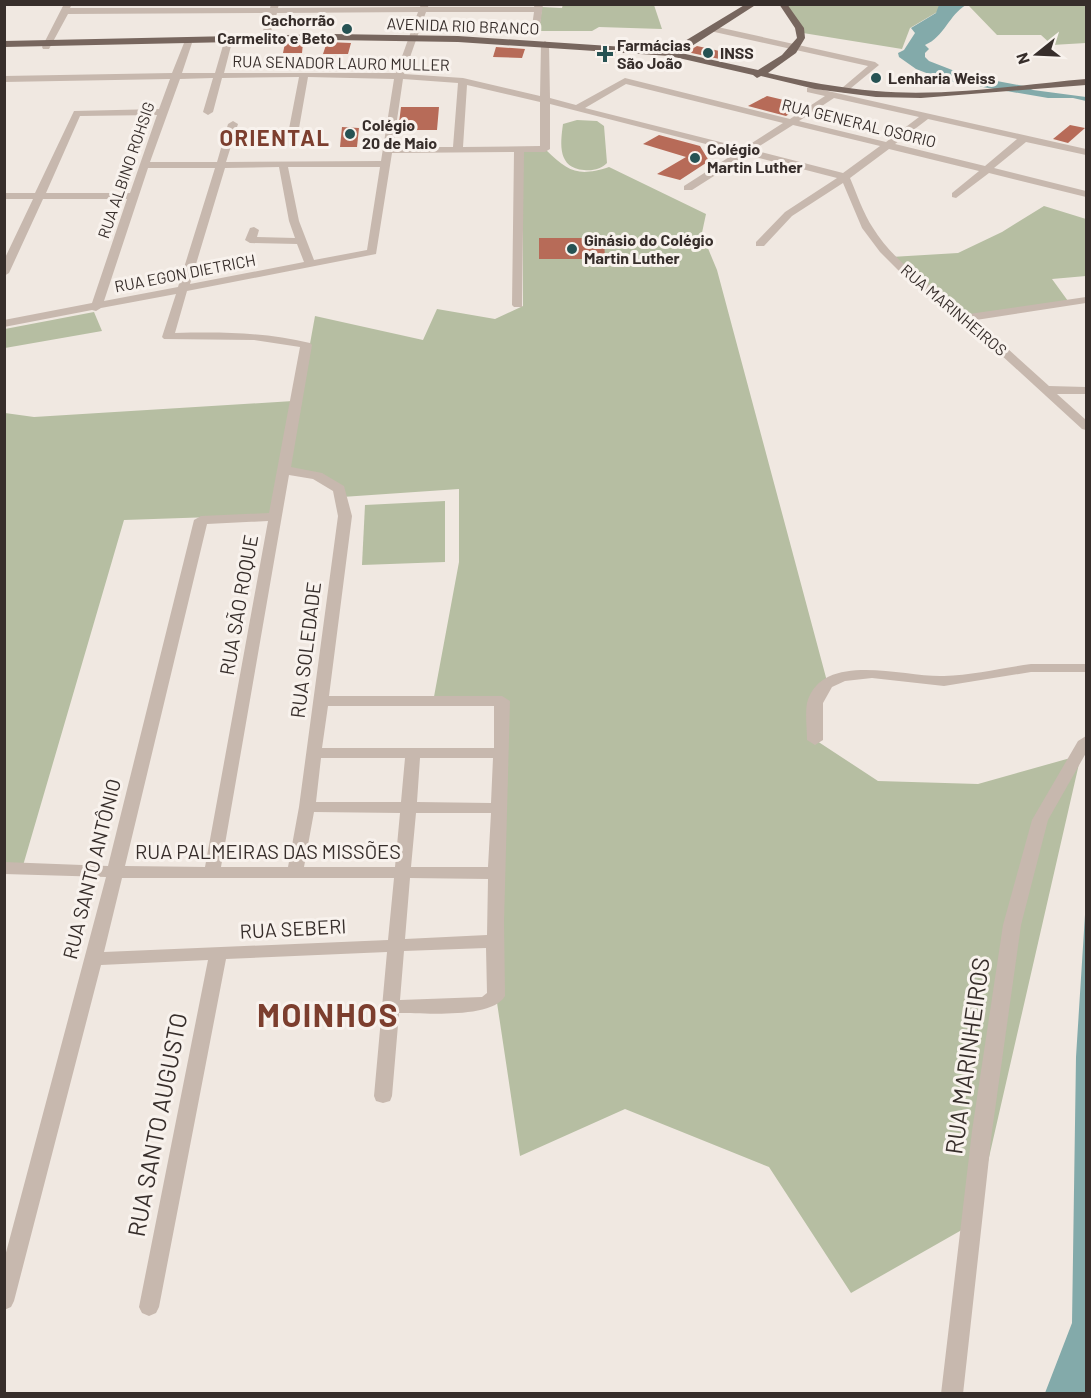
<svg xmlns="http://www.w3.org/2000/svg" width="1091" height="1398" font-family="Barlow,sans-serif">
<style>
.green{fill:#b6bea2}
.water{fill:#83aaaa}
.building{fill:#b76b58}
.lines{fill:none;stroke-linecap:round;stroke-linejoin:round}
.minor{fill:#c7b8ae;fill-rule:evenodd}
.major{fill:#77665e;fill-rule:evenodd}
.poi-dot{fill:#265253;stroke:#f8f2ed;stroke-width:2}
.labels{text-anchor:middle;stroke-width:6;stroke-linejoin:round;paint-order:stroke}
.far-poi-label{font-size:16px;font-weight:bold;fill:#372e2b;stroke:#f8f2ed;text-anchor:start}
.far-street-label{font-size:16px;fill:#372e2b;stroke:#f8f2ed}
.street-label{font-size:20px;fill:#372e2b;stroke:#f8f2ed}
.far-district-label{font-size:22px;font-weight:bold;letter-spacing:1.5px;fill:#7c3e2e;stroke:#f8f2ed}
.near-street-label{font-size:24px;fill:#372e2b;stroke:#f8f2ed}
.near-district-label{font-size:32px;font-weight:bold;letter-spacing:1.5px;fill:#7c3e2e;stroke:#f8f2ed}
</style>
<rect width="100%" height="100%" fill="#f0e8e1"/>
<!-- green -->
<g class="green">
<path d="M563 4 654 5 662 29 599 27 592 31H539L542 7 562 8Z"/>
<path d="M972 4 1086 5V43L1052 45 1041 35H997L969 6Z"/>
<path d="M785 5H949L910 28 902 49 803 33Z"/>
<path d="M577 120 597 121 604 126 607 163C601 169 593 171 584 170 558 168 560 145 563 124Z"/>
<path d="M523 150H546C569 172 578 177 609 167L706 214 700 242 707 246 717 270 828 685 817 704V741L878 781 978 784 1081 755 974 1223 851 1293 769 1167 625 1109 520 1156 496 996 504 702H433L459 562V489L342 497 319 476 287 471 315 316 423 340 437 309 495 319 523 306Z"/>
<path d="M1044 206 1086 219V276L1052 279 1068 301 967 318 891 257 958 253 1002 232Z"/>
<path d="M94 312 102 331 5 348V329Z"/>
<path d="M293 401 273 515 124 520 22 869 5 868V413L34 417Z"/>
<path d="M445 501V562L362 565 365 505Z"/>
</g>
<!-- water -->
<g class="water">
<path d="M939 5H966C949 15 944 37 925 45L929 49 925 53V57L929 61 965 75 1024 86 1033 90 1086 97V101L1073 98H1048L947 81 916 69 899 57 898 53 904 50 915 33 911 28 936 13Z"/>
<path d="M1086 899V1393H1045L1072 1323 1076 1057Z"/>
</g>
<!-- building -->
<g class="building">
<path d="M327 42 351 43 348 54H323Z"/>
<path d="M285 43H303L302 53H283Z"/>
<path d="M697 46 733 54 724 60 687 52Z"/>
<path d="M496 47 512 48 525 49 522 58 493 57Z"/>
<path d="M767 96 788 101 804 105 786 116 748 106Z"/>
<path d="M401 107H439L437 130H405V123H399Z"/>
<path d="M1070 125 1085 128 1068 143 1053 139Z"/>
<path d="M342 127 359 128 357 147H340Z"/>
<path d="M659 135 700 146 709 161 680 180 657 174 686 157 643 144Z"/>
<path d="M539 238H604L605 259H539Z"/>
</g>
<g class="lines">
<!-- minor -->
<g class="minor">
<path d="M64 4H72L70 8H270L271 4H279L278 8 420 7 421 4H429L428 7H534L535 4H543L540 26 536 29 532 26 534 12H426L404 74 463 78 540 96 541 44 545 41 549 44 550 98 576 105 625 78 790 119 825 96 807 92V88L810 87 1086 149V155L1026 142 994 168 1086 191V197L989 173 956 198 952 197V193L979 171 889 149 850 178C857 194 863 213 873 228 896 265 935 289 969 314L1086 297V303L976 320 1049 386 1086 387V394H1057L1086 420V430L1082 429 963 320 909 281 880 252 862 228 843 183 792 216 764 246H756V242L785 212 837 178 747 155 692 190H684V186L737 152 550 104V149L545 152H524L522 307H514L512 305 514 152 392 153 376 254 187 291 175 333C221 332 265 332 310 343L312 345 291 467 322 473 344 486 352 516 329 696H502L510 701 504 922 505 996C492 1019 424 1013 399 1013L392 1096 390 1101 383 1103 376 1101 374 1096 387 952 226 959 159 1307 156 1313 149 1316 142 1313 139 1307 208 960 101 965 14 1301 11 1307 4 1310V1260L106 877 4 874V862L108 866 194 520 201 516 269 513 300 347 254 340 164 339 162 337 176 294 101 308 96 311 92 310 4 327V320L92 303 127 199H43L9 273 4 276V260L33 199H4V193H35L74 111 159 109 170 79 4 82V76L172 73 184 43 188 40 192 43 182 73H215L224 42 228 39 232 42 224 73H396L418 12 277 13 269 38 265 41 261 38 268 13 68 14 49 49H43L42 47ZM299 77 288 134 293 137 298 134 308 77 394 79 381 161 226 162 238 124 233 121 228 124 217 162H150L180 79 213 78 203 112 208 115 213 112 222 78ZM403 79 458 83 453 147H393ZM626 84 783 123 744 148 585 108ZM467 85 540 102V146L463 147ZM834 98 919 117 886 142 799 121ZM157 115 130 193H46L80 116ZM928 119 1017 139 985 166 895 144ZM793 125 880 146 843 173 753 150ZM279 167 289 221 295 238 257 237 259 230 254 227 250 228 245 240 250 243 297 244 304 262 190 284 225 168ZM288 167H380L367 250 314 260 299 221ZM148 168H215L178 287 104 301ZM289 475 313 479 333 491 338 516 299 807 288 867H221ZM268 521 205 867 125 866 207 524ZM328 706H494V748H322ZM321 758H405L401 802H316ZM420 758H493L491 803 417 802ZM314 812 400 813 395 867H304ZM416 813H491L488 867H411ZM122 878H394L388 940 104 952ZM410 878 488 879 487 935 405 939ZM486 948 487 993 482 997 400 1000 404 951Z"/>
<path d="M713 26 875 62 879 65 845 93 842 92V88L868 66 710 31 709 29Z"/>
<path d="M1031 664H1086V672H1031L944 686 872 678 845 681 832 687 823 703V740L815 745 807 740C807 729 805 714 807 703 822 649 907 678 944 676 973 675 1003 668 1031 664Z"/>
<path d="M1086 736V753L1048 820 1021 925 992 1131 963 1394H941L972 1131 1003 925 1032 820 1078 741Z"/>
</g>
<!-- major -->
<path class="major" d="M746 4H757L681 53 758 70 782 55 797 38 795 28 779 4H787L804 28 805 38 796 53 768 73C803 81 839 88 876 91 945 97 1017 85 1086 79V85L921 98 876 97 815 89 761 76 757 78 753 75 670 56 458 42 332 40 4 47V41L332 34 458 36 670 50Z"/>
</g>
<!-- markers -->
<g class="poi-dot">
<circle cx="347" cy="29" r="6"/>
<circle cx="708" cy="53" r="6"/>
<path d="M602 45h6v6h6v6h-6v6h-6v-6h-6v-6h6z"/>
<circle cx="876" cy="78" r="6"/>
<circle cx="350" cy="134" r="6"/>
<circle cx="695" cy="158" r="6"/>
<circle cx="572" cy="249" r="6"/>
</g>
<g class="labels">
<!-- far-poi labels -->
<g class="far-poi-label">
<text x="335" y="26" text-anchor="end">Cachorrão<tspan x="335" dy="18">Carmelito e Beto</tspan></text>
<text x="617" y="51">Farmácias<tspan x="617" dy="18">São João</tspan></text>
<text x="720" y="59">INSS</text>
<text x="888" y="84">Lenharia Weiss</text>
<text x="362" y="131">Colégio<tspan x="362" dy="18">20 de Maio</tspan></text>
<text x="707" y="155">Colégio<tspan x="707" dy="18">Martin Luther</tspan></text>
<text x="584" y="246">Ginásio do Colégio<tspan x="584" dy="18">Martin Luther</tspan></text>
</g>
<!-- far-street labels -->
<g class="far-street-label">
<text transform="translate(463 26) rotate(2)" y="6">AVENIDA RIO BRANCO</text>
<text transform="translate(341 63) rotate(1)" y="6">RUA SENADOR LAURO MULLER</text>
<text transform="translate(859 123) rotate(14)" y="6">RUA GENERAL OSORIO</text>
<text transform="translate(126 170) rotate(-71)" y="6">RUA ALBINO ROHSIG</text>
<text transform="translate(185 273) rotate(-11)" y="6">RUA EGON DIETRICH</text>
<text transform="translate(954 310) rotate(40)" y="6">RUA MARINHEIROS</text>
</g>
<!-- street labels -->
<g class="street-label">
<text transform="translate(239 605) rotate(-80)" y="7">RUA SÃO ROQUE</text>
<text transform="translate(306 650) rotate(-83)" y="7">RUA SOLEDADE</text>
<text x="268" y="859">RUA PALMEIRAS DAS MISSÕES</text>
<text transform="translate(92 869) rotate(-76)" y="7">RUA SANTO ANTÔNIO</text>
<text transform="translate(293 929) rotate(-3)" y="7">RUA SEBERI</text>
</g>
<!-- far-district labels -->
<g class="far-district-label">
<text x="275" y="146">ORIENTAL</text>
</g>
<!-- near-street labels -->
<g class="near-street-label">
<text transform="translate(968 1056) rotate(-82)" y="8">RUA MARINHEIROS</text>
<text transform="translate(158 1125) rotate(-79)" y="8">RUA SANTO AUGUSTO</text>
</g>
<!-- near-district labels -->
<g class="near-district-label">
<text x="328" y="1027">MOINHOS</text>
</g>
</g>
<!-- border -->
<rect width="1091" height="1398" fill="none" stroke="#372e2b" stroke-width="12"/>
<!-- north arrow -->
<g transform="translate(1037 54) rotate(252)" stroke="#f8f2ed" stroke-width="4.5" paint-order="stroke">
<path d="M0-4.5L10 22L0 15L-10 22Z" fill="#372e2b"/>
<text y="-9" font-size="16" font-weight="bold" text-anchor="middle" fill="#372e2b">N</text>
</g>
</svg>
